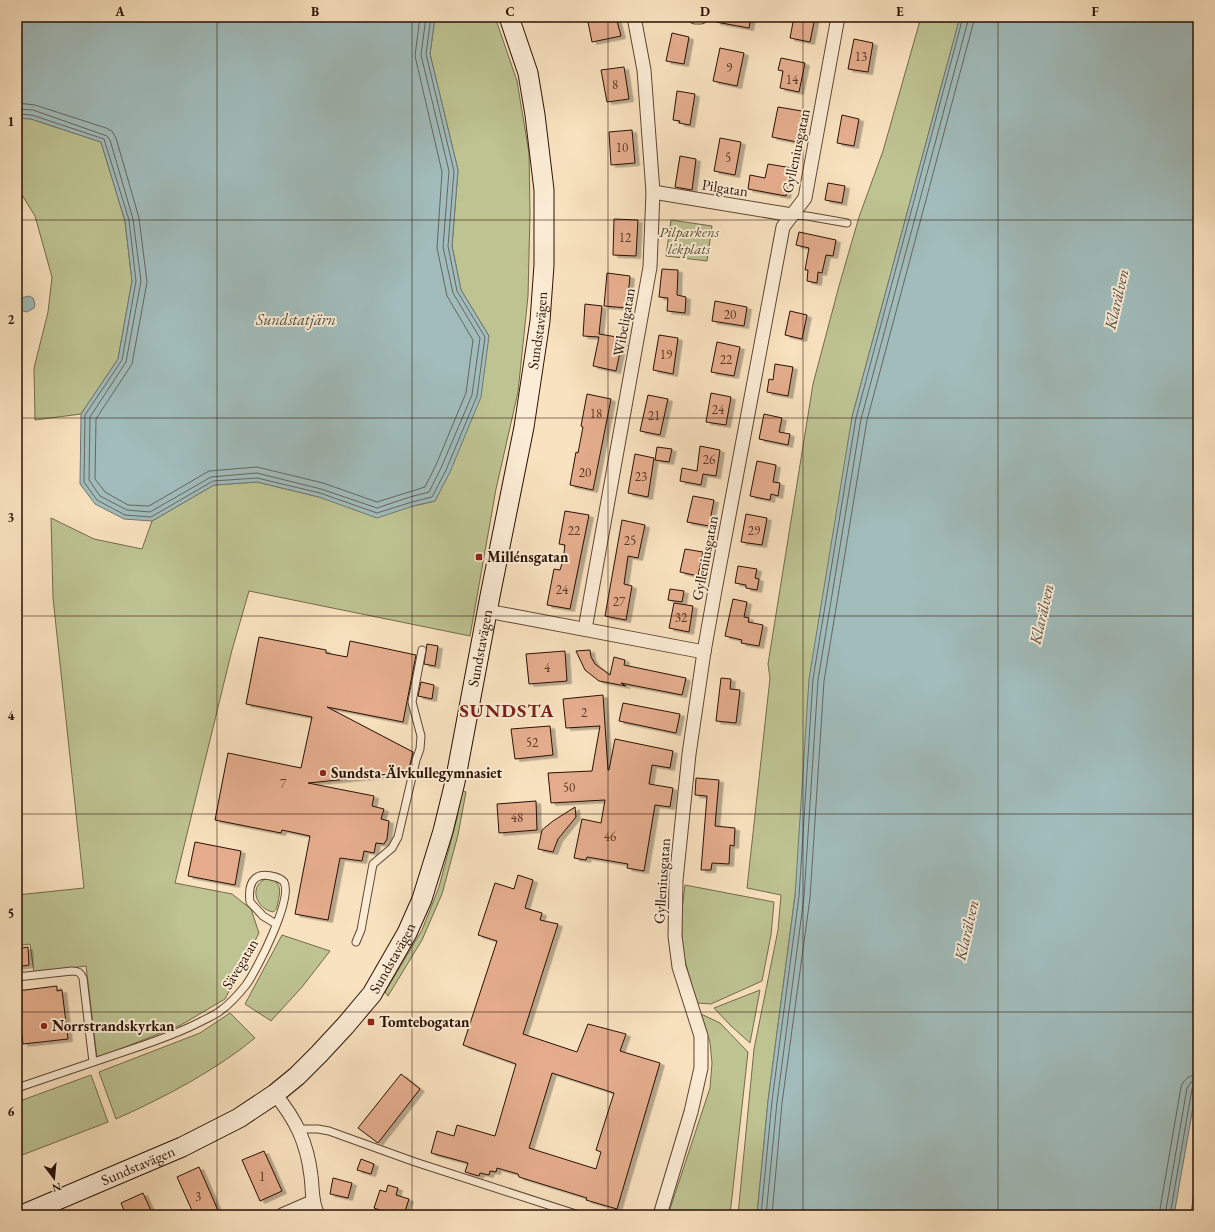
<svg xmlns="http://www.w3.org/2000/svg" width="1215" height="1232" font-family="'EB Garamond',serif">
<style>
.green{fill:#bec392;stroke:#746a4b}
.water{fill:#a1bcbb;stroke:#717872}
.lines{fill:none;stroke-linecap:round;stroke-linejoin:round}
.shore{stroke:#666660;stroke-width:1}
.building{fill:#e5ad8d;stroke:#2a1104;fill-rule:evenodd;filter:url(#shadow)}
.lane-casing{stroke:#5e4533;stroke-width:9}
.street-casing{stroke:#5e4533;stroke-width:15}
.secondary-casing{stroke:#2a1104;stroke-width:21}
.lane{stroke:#fbecd5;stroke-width:7}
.street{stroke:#fbecd5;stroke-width:13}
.secondary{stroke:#fbecd5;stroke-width:19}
.grid{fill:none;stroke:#2a1104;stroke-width:1;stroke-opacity:0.55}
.poi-dot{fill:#8f2418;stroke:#fbecd5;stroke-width:1.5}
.labels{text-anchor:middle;stroke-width:4;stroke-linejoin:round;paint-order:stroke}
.number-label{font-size:13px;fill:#593826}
.street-label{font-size:15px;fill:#2a1104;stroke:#fbecd5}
.park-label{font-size:15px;font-style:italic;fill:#5e4f36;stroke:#fbecd5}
.poi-label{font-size:15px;font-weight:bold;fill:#2a1104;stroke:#fbecd5;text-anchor:start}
.water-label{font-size:16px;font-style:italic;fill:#544d44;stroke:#fbecd5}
.district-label{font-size:19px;font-weight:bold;letter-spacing:1px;fill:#7a1f14;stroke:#fbecd5}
.neatline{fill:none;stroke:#2a1104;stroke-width:1.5}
.grid-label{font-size:13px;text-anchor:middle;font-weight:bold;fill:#2a1104}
</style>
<defs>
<filter id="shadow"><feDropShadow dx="4.5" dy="2.5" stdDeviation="0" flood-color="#0004"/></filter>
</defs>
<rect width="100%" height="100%" fill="#f9e2bf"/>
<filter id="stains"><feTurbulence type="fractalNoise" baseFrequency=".005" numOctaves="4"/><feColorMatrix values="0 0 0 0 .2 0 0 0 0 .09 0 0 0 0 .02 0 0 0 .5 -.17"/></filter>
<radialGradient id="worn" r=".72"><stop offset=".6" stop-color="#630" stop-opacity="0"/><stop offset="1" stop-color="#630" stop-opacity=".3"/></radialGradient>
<!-- green -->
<g class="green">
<path d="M435 17H495L517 81 529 153 530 214 528 296 518 392 496 489 470 636 249 591 232 650 175 883 232 894 251 909 259 933 225 999 181 1025 97 1058 86 966 34 973 30 944 17 946V895L84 888 53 598 51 518 94 539 142 549 152 521 214 485 257 482 319 497 413 506 435 501 440 490 489 336 461 290 452 246 458 170 430 54Z"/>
<path d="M921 17H960L852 417 795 896 768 1101 757 1215H738L754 1049 778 930 781 895 747 888 770 678 768 664 813 384 839 286 859 217 883 151Z"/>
<path d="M17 118 31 119 101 142 125 221 132 281 118 359 81 414 35 420 34 368 48 312 52 277 35 216 17 187Z"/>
<path d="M671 220 712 226 707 261 666 256Z"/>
<path d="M461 790 466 792 458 835 442 894 422 940 388 996 385 992 422 930 439 887 457 818Z"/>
<path d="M265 879C281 879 281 889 278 902 277 907 277 910 273 912 257 909 248 888 265 879Z"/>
<path d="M685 885 774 902 771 935 762 981 711 1004 697 1003 683 954 681 918Z"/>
<path d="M282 935 330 951 302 987 271 1021 245 1004Z"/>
<path d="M760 990 750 1043 731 1026 714 1008Z"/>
<path d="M230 1013 255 1038C215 1071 163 1098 116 1119L99 1072 200 1033Z"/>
<path d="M701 1014 720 1023 748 1052 730 1215H668L710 1088 712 1063 710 1042Z"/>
<path d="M91 1075 108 1122 17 1157V1102Z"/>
<path d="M1198 1158V1215H1191Z"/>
</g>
<!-- water -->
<g class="water">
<path d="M17 17H435L430 54 458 170 452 246 461 290 489 336 481 397 450 472 435 501 413 506 377 518 319 497 257 482 214 485 152 521 124 519 95 504 80 484 81 414 118 359 132 281 125 221 101 142 31 119 17 118Z"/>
<path d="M960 17H1198V1079L1174 1215H757L768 1101 795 896 809 679 852 417Z"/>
<path d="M29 296 33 298 35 304 34 308 27 312 23 311 17 306V299Z"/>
</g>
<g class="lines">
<!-- shore -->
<g class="shore">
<path d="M17 103 35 105 106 128 112 131 116 138 139 218 147 282 132 364 96 419 95 479 105 492 128 505 149 506 209 471 257 467 323 483 377 502 425 487 436 465 466 393 473 340 447 296 437 248 442 172 415 56 420 17"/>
<path d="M17 109 33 110 107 136 110 140 133 219 141 281 126 362 90 417 89 480 100 496 127 510 150 512 211 477 257 473 321 489 377 508 410 497 429 492 441 468 472 395 480 338 453 293 443 247 449 171 421 55 426 17"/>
<path d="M17 114 32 115 104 139 129 220 136 281 122 360 85 415 84 482 97 500 125 515 151 517 213 481 257 478 320 493 377 513 412 502 432 497 446 470 477 396 485 337 457 291 448 246 454 171 426 54 431 17"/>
<path d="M761 1215 772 1101 799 896 813 679 856 418 963 17"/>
<path d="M766 1215 777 1102 804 897 818 680 861 419 969 17"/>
<path d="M772 1215 782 1103 810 898 824 681 867 420 975 17"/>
<path d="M1159 1215 1181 1087C1184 1079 1190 1075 1198 1074"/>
<path d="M1165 1215 1187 1088 1191 1082 1198 1080"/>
<path d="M1170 1215 1192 1089 1194 1086 1198 1085"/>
</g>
</g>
<!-- building -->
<g class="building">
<path d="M587 17H616L621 36 592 42Z"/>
<path d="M717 17H751L749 28 716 22Z"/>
<path d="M794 17H815L810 42 790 38Z"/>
<path d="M672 33 689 37 684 64 666 61Z"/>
<path d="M854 39 873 43 868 72 848 69Z"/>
<path d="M720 48 744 53 737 86 713 81Z"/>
<path d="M781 58 805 63 799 92 780 88 783 71 778 70Z"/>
<path d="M624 67 629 99 607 102 601 70Z"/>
<path d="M677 91 695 94 690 125 679 123 680 121 673 120Z"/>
<path d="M778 107 802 111 797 142 772 137Z"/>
<path d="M842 115 859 119 854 146 837 143Z"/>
<path d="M632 130 635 163 611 165 609 132Z"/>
<path d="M720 138 741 142 735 175 714 171Z"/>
<path d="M680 156 696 159 692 190 675 187Z"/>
<path d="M768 164 792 168 786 196 748 189 750 175 765 178Z"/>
<path d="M828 183 845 186 842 203 825 200Z"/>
<path d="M614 219 638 220 636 256 613 255Z"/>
<path d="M799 232 836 240 833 256 826 255 822 273 818 272 817 283 807 281 808 270H805L809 248 796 245Z"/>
<path d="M662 269 678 270 677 295 686 297 685 313 667 311 668 298 659 297Z"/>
<path d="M607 273 630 276 627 308 604 306Z"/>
<path d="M715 301 747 307 744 326 712 321Z"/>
<path d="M585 304 602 306 599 334 623 338 616 371 593 366 599 337 583 336Z"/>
<path d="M790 311 807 315 802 339 785 335Z"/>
<path d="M659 335 678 338 673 374 653 370Z"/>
<path d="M717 342 740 347 734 376 711 372Z"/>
<path d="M775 364 793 367 788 396 767 392 769 379 773 380Z"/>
<path d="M711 393 731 397 726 425 706 422Z"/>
<path d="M587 394 611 399 593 490 570 485 576 452 578 453 583 427 581 426Z"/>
<path d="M648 395 668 399 660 435 640 431Z"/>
<path d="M764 414 782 418 779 432 790 434 788 445 759 439Z"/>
<path d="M700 446 720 450 716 476 703 474 701 485 680 481 682 468 697 471Z"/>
<path d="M657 447 672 449 669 462 655 460Z"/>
<path d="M635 454 654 458 648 497 628 493Z"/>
<path d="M757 461 776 465 773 482 780 483 778 496 771 494 770 500 750 496Z"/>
<path d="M693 496 714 500 709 526 687 522Z"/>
<path d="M565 511 589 515 570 609 547 605 554 569 560 570 563 560 565 545 559 544Z"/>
<path d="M746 514 767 518 762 545 741 542Z"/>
<path d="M622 520 645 525 638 558 628 556 624 584 632 586 626 620 605 616Z"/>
<path d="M685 549 703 552 698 576 680 572Z"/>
<path d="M738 566 757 569 755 578 759 579 757 590 746 588V585L735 583Z"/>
<path d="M670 589 684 591 682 602 668 600Z"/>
<path d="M733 599 747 602 744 617 749 618 748 622 763 625 759 646 741 643 742 640 725 636Z"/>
<path d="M674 603 693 606 689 632 669 628Z"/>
<path d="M259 637 326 650V653L347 657 350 641 416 655 403 722 327 707 413 752 408 773 308 783 374 796 372 806 384 809 381 819 389 821 387 839 384 844 376 843 374 853 364 851 362 861 340 858 328 920 295 914 310 836 282 830 281 833 215 820 228 753 301 768 312 717 246 704Z"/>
<path d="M427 644 438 646 435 666 424 664Z"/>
<path d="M590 650 591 657 595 664 610 675 614 657 625 660 624 665 686 678 682 695 621 683 626 686 599 681 585 670 576 651Z"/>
<path d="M565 651 567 681 529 684 526 654Z"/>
<path d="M721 678 731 679 730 689 740 690 736 723 716 721Z"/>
<path d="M421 682 434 685 432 699 418 696Z"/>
<path d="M603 695 608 770H609L615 739 673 751 670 768 652 765 649 784 673 788 670 807 655 805 644 871 627 868 628 864 587 857 586 860 574 858 582 819 601 823 605 800 551 803 548 773 592 771 600 726 566 728 563 699Z"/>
<path d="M623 703 680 714 676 733 619 721Z"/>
<path d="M550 726 553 755 515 759 511 729Z"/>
<path d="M696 778 719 780 715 826 735 828 734 846 730 845 729 864 712 863 711 870H701L707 796 695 795Z"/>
<path d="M536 801 537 830 499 833 497 804Z"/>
<path d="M575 807 576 817 558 839 553 852 538 849 542 830 553 821Z"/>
<path d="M195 842 241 851 235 885 188 876Z"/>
<path d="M518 875 533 880 525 908 542 913 540 920 558 924 523 1034 577 1052 588 1024 626 1034 620 1051 660 1063 617 1209 586 1200 587 1198 519 1177 518 1174 497 1168 496 1172 490 1171 489 1175 480 1173 479 1176 465 1172 468 1163 431 1153 437 1131 454 1136 457 1125 495 1136 516 1064 463 1045 497 941 478 935 495 883 514 889ZM552 1073 614 1093 596 1150 601 1152 596 1169 529 1148Z"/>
<path d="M28 947 29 965 17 967V949Z"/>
<path d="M57 986V991L62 990 68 1039 23 1044 19 1012H17V991Z"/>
<path d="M401 1074 420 1089 378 1143 358 1128Z"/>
<path d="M264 1151 282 1191 260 1201 242 1160Z"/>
<path d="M361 1159 374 1164 371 1174 357 1170Z"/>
<path d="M199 1167 220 1215H194L177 1177Z"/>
<path d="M333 1178 352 1183 348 1198 330 1194Z"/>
<path d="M388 1185 398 1188 396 1195 409 1199 404 1214 392 1210 391 1214 374 1208 380 1190 386 1192Z"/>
<path d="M143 1193 153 1215H126L121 1203Z"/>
</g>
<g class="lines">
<!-- lane casing -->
<g class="lane-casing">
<g id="lane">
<path d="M792 215 807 216 847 223"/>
<path d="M356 942 361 930 373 864 392 848 398 837 416 760 420 749 421 736 412 702 422 650"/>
<path d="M17 977 72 971C78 971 80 972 83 978L93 1062"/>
<path d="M17 1088C55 1075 93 1062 132 1049 156 1041 179 1033 202 1021 208 1018 215 1015 220 1011 230 1004 238 995 246 985 257 970 293 899 284 882 281 878 276 877 271 876 252 872 248 886 250 902L263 916 276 924"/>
<path d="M298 1129H318L329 1131 415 1162 579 1215"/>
</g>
</g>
<!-- street casing -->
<g class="street-casing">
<g id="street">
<path d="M695 17H701"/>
<path d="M653 192 792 215"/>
<path d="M487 611 704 652"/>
<path d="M585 629 650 267 653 192 644 70 634 17"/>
<path d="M275 1094C296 1120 307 1142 311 1176 313 1190 311 1202 318 1215"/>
<path d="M282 1215 312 1202"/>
<path d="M660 1215 691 1112 701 1068V1036L679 967 675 936 676 880 689 754 704 652 715 590 783 227 805 198 838 17"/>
</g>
</g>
<!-- secondary casing -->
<g class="secondary-casing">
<g id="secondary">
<path id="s1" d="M22 1215 182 1147 239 1118 275 1094 297 1076 319 1054 345 1026 372 994 407 933 422 899 443 831 455 782 490 596 524 427 540 321 544 265V190L535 115 528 73 509 17"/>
</g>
</g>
<!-- lane -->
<use href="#lane" class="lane"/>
<!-- street -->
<use href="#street" class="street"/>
<!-- secondary -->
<use href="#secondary" class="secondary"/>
</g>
<!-- grid -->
<path class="grid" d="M217 17V1215M412 17V1215M608 17V1215M803 17V1215M998 17V1215M17 220H1198M17 418H1198M17 616H1198M17 814H1198M17 1012H1198"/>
<!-- markers -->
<g class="poi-dot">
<rect x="475" y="553" width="8" height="8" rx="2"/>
<circle cx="323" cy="773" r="4"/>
<rect x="367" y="1018" width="8" height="8" rx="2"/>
<circle cx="44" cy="1026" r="4"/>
</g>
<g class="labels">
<!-- number labels -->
<g class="number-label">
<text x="861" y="61">13</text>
<text x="729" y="72">9</text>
<text x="792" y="84">14</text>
<text x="615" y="89">8</text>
<text x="622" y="152">10</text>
<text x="728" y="162">5</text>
<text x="625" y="242">12</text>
<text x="730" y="319">20</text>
<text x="666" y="359">19</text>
<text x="726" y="364">22</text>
<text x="718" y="414">24</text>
<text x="596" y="418">18</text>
<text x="654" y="420">21</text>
<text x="709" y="464">26</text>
<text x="585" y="477">20</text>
<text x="641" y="481">23</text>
<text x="574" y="535">22</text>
<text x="754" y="535">29</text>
<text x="630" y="545">25</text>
<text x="562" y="594">24</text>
<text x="619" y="606">27</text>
<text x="681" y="622">32</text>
<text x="547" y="672">4</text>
<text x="584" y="717">2</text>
<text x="532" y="747">52</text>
<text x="283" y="788">7</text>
<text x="569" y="792">50</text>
<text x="517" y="822">48</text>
<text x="610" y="841">46</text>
<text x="262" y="1181">1</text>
<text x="198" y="1201">3</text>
</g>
<!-- street labels -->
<g class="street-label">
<text transform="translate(796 151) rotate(-78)" y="5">Gylleniusgatan</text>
<text transform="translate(725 188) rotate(9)" y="5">Pilgatan</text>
<text transform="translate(624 322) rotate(-80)" y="5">Wibeligatan</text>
<text dy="5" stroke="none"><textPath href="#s1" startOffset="1109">Sundstavägen</textPath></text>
<text transform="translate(705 558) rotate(-79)" y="5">Gylleniusgatan</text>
<text dy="5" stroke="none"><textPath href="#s1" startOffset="786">Sundstavägen</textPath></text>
<text transform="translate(662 881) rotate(-86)" y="5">Gylleniusgatan</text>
<text dy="5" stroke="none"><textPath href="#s1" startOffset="462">Sundstavägen</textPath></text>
<text transform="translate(240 964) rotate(-59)" y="5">Sävegatan</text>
<text dy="5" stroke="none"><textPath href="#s1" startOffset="126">Sundstavägen</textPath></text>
</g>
<!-- park labels -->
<g class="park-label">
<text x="689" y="237">Pilparkens<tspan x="689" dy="17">lekplats</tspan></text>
</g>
<!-- poi labels -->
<g class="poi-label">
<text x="487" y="562">Millénsgatan</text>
<text x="331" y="778">Sundsta-Älvkullegymnasiet</text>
<text x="379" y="1027">Tomtebogatan</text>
<text x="52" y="1031">Norrstrandskyrkan</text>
</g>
<!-- water labels -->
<g class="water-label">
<text transform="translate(1116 299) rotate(-77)" y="6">Klarälven</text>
<text x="296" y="325">Sundstatjärn</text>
<text transform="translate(1041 614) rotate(-77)" y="6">Klarälven</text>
<text transform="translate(966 930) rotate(-77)" y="6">Klarälven</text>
</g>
<!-- district labels -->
<g class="district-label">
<text x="507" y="717">SUNDSTA</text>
</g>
</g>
<!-- margin -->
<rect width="1215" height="1232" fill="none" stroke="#f9e2bf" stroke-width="44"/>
<!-- north arrow -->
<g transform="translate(54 1178) rotate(164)" stroke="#fbecd5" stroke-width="3" paint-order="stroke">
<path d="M0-3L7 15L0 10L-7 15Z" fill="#2a1104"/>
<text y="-6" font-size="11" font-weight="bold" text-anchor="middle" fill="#2a1104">N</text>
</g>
<rect x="22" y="22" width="1171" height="1188" class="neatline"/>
<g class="grid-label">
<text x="120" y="16">A</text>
<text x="315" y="16">B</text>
<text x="510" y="16">C</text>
<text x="705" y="16">D</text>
<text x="900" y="16">E</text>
<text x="1095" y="16">F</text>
<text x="11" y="126">1</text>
<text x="11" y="324">2</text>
<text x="11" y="522">3</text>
<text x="11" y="720">4</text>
<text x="11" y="918">5</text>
<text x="11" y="1116">6</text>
</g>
<rect width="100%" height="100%" filter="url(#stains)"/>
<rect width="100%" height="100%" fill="url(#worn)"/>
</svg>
